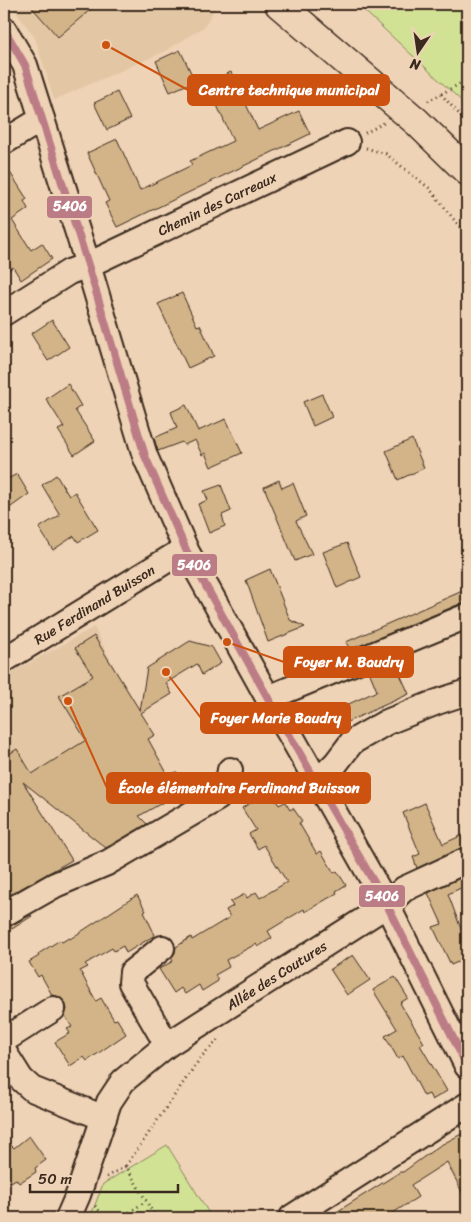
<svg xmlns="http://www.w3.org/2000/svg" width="471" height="1222" font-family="Sriracha,sans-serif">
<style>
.built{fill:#e3c7a5}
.green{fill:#d1e295;stroke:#86865a}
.building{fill:#d2b488;stroke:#3b2a1e}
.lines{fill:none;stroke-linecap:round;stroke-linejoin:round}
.minor-casing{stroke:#3b2a1e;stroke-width:28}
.major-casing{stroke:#3b2a1e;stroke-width:31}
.path{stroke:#3b2a1e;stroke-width:3;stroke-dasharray:1 4;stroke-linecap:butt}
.minor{stroke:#efd3b6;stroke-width:24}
.major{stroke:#efd3b6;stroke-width:28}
.bus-1-casing{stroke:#efd3b6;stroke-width:11}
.bus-1{stroke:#bc7c86;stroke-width:8}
.labels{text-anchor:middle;stroke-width:4;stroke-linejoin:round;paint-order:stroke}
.street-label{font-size:14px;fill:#3b2a1e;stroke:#efd3b6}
.leader{fill:none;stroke:#ce520f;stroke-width:2}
.callout-dot{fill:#ce520f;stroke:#efd3b6;stroke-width:2}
.callout{fill:#ce520f;stroke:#ce520f;stroke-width:2}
.callout-label{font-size:15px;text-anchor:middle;font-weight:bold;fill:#fff}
.line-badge{stroke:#efd3b6;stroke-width:2}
.badge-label{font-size:14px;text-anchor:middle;font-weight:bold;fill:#fff}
</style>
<rect width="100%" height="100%" fill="#efd3b6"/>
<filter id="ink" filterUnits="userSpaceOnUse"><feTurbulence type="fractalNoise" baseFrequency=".02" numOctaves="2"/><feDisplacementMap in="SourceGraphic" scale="10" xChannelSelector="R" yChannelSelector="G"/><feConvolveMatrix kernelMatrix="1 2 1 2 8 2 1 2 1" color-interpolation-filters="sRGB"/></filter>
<g filter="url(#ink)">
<!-- built -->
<g class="built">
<path d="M10 4H215L217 5 204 27 164 52 54 100 35 38Z"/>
<path d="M94 627 144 726 4 804V677Z"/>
</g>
<!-- green -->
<g class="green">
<path d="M357 4H467V106Z"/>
<path d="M167 1145 212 1218H90L103 1184Z"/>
</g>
<!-- building -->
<g class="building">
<path d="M29 4H97L58 37Z"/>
<path d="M180 50 195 81 170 92 156 61Z"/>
<path d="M231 72 258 130 299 111 310 134 117 227 105 203 109 201 87 153 117 139 140 190 192 165 190 161 233 141 207 83Z"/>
<path d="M117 92 130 119 107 130 94 103Z"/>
<path d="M4 163 27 199 24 201 28 209 12 220 31 250 42 243 52 259 21 280 13 267 4 273Z"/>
<path d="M182 293 197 326 200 325 214 356 188 368 158 304Z"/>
<path d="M52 320 69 347 48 361 31 334Z"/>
<path d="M68 384 81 406 75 410 95 441 74 455 58 430 64 427 46 399Z"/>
<path d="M322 394 332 417 313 426 303 402Z"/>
<path d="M186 405 198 431 226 419 242 453 211 467 205 453 202 455 195 440 184 445 182 442 158 451 154 438 177 428 171 412Z"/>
<path d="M412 439 424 468 398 480 386 451Z"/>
<path d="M17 474 29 494 4 512V481Z"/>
<path d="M56 475 69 496 75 492 98 530 78 542 74 536 53 550 39 528 60 515 42 485Z"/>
<path d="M279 480 282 488 293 483 306 516 296 521 312 554 295 561 264 487Z"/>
<path d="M221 485 231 511 222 515 225 526 209 533 198 504 208 500 204 491Z"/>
<path d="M347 543 361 577 337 588 323 552Z"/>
<path d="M270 569 290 620 305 627 268 642 246 580Z"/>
<path d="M467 589V603H462L350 650 346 642Z"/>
<path d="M94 636 140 711 147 668 190 641 212 647 221 663 202 675 197 664 166 683 172 694 141 713 155 735 148 739 168 775 177 772 183 791 139 816 147 824 106 848 23 782 72 860 4 898V752L6 756 17 749 32 774 86 740 59 696 93 676 75 648Z"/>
<path d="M394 661 409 694 347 722 340 708 377 691 369 671Z"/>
<path d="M270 791 279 805 285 802 290 810 293 808 302 821 299 823 317 854 321 851 334 873 337 871 346 885 336 891 337 893 305 912 304 909 268 931 272 938 258 947 256 944 226 960 229 967 215 975 218 981 202 991 199 985 185 994 181 988 174 993 159 969 173 961 171 958 175 953 176 947 191 937 192 940 230 917 226 910 233 906 230 902 245 894 247 898 256 892 260 898 287 882 264 845 258 849 249 834 256 830 242 808Z"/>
<path d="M425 803 443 844 467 833V846L461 848 417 868 413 857 420 854 403 813Z"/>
<path d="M467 875V885L448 894 467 945V958L451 965 433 927 442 924 428 893Z"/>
<path d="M137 895 146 911 144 912 155 935 126 953 123 946 114 951 112 948 85 964 88 967 80 971 96 1001 101 998 114 1020 117 1019 126 1034 87 1061 84 1057 70 1066 55 1042 70 1033 67 1029 72 1027 65 1016 67 1009 65 1002 60 997 52 995 41 975 38 977 29 962 39 956 38 954 60 940 62 942 69 938 70 939Z"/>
<path d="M31 915 32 916 12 929 10 926Z"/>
<path d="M353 955 370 980 347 995 330 969Z"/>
<path d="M395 977 408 998 400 1003 424 1043 420 1045 447 1091 432 1100 429 1094 424 1096 403 1056 398 1059 385 1036 397 1029 373 990Z"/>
<path d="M467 1131V1202L447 1162 411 1185 418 1197 385 1218H327L400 1172H403L439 1146Z"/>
<path d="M29 1136 46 1160 35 1168 36 1172 19 1183 16 1179 4 1186V1138L14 1148Z"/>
</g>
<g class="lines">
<!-- minor casing -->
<g class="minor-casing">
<g id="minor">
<path d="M4 29 25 65 88 265 145 456 187 552 268 698 290 734 387 905 467 1066"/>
<path d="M4 142 42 119"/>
<path id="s1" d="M4 313 69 272 88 265 347 142"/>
<path id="s2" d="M4 660 185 549"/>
<path d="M268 698 467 616"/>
<path d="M317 782 336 763 352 742 387 722 437 702 467 692"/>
<path d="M4 914 55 885 107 863 218 798 228 781 230 770"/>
<path d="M162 948 132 972 131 983 167 1045"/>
<path d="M4 1040 53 1009"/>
<path d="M4 1052 21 1079 32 1089 104 1118"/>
<path d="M292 1217 467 1105"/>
<path id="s3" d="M68 1218 78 1195 109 1102 123 1081 167 1045 387 905 404 889 467 860"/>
</g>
</g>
<!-- major casing -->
<g class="major-casing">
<path id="major" d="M279 4 417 122 467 171"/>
</g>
<!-- path -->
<g class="path">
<path d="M441 94 467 123"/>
<path d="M428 101 467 80"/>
<path d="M365 133 384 123"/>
<path d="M366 148 386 154 429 188 467 236"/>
<path d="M107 1177 126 1166"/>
<path d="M95 1206 106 1218"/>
<path d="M121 1218 146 1201"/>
<path d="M156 1218 126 1166 201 1057 218 1040"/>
</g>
<!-- minor -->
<use href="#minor" class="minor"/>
<!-- major -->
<use href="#major" class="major"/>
<!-- bus-1 casing -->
<g class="bus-1-casing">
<path id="bus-1" d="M4 29 25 65 88 265 145 456 187 552 268 698 387 905 467 1066"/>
</g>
<!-- bus-1 -->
<use href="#bus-1" class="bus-1"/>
</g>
</g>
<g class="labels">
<!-- street labels -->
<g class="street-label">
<text dy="5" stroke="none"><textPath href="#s1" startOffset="240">Chemin des Carreaux</textPath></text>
<text dy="5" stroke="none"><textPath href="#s2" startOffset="106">Rue Ferdinand Buisson</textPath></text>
<text dy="5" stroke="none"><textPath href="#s3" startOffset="335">Allée des Coutures</textPath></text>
</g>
</g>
<!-- callouts -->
<path class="leader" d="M106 45L188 90M227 642L284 662M166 672L201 718M68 701L107 788"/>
<g class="callout-dot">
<circle cx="106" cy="45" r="5"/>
<circle cx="227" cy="642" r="5"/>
<circle cx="166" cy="672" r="5"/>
<circle cx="68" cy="701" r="5"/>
</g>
<g class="callout">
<rect x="188" y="75" width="201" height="30" rx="5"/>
<rect x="284" y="647" width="129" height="30" rx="5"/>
<rect x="201" y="703" width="149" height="30" rx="5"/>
<rect x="107" y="773" width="263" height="30" rx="5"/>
</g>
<g class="callout-label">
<text x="289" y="95">Centre technique municipal</text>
<text x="349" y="667">Foyer M. Baudry</text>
<text x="276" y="723">Foyer Marie Baudry</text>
<text x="239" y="793">École élémentaire Ferdinand Buisson</text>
</g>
<g class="line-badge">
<rect x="46" y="195" width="47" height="24" rx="5" fill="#bc7c86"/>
<rect x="171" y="553" width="47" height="24" rx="5" fill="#bc7c86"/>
<rect x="358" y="884" width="48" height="24" rx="5" fill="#bc7c86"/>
</g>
<g class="badge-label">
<text x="70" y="211">5406</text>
<text x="194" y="570">5406</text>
<text x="382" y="901">5406</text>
</g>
<!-- margin -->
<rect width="471" height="1222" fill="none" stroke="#efd3b6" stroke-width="20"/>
<rect x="10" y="10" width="451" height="1202" fill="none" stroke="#3b2a1e" stroke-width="2" filter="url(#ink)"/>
<!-- north arrow -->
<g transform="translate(418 52) rotate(193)" stroke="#efd3b6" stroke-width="4" paint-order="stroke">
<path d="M0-4L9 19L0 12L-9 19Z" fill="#3b2a1e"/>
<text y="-8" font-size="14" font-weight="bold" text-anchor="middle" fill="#3b2a1e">N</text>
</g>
<!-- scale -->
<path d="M30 1184v8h148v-8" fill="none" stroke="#3b2a1e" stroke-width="2.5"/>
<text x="38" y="1184" font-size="15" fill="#3b2a1e" stroke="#efd3b6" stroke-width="4" paint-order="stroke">50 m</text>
</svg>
